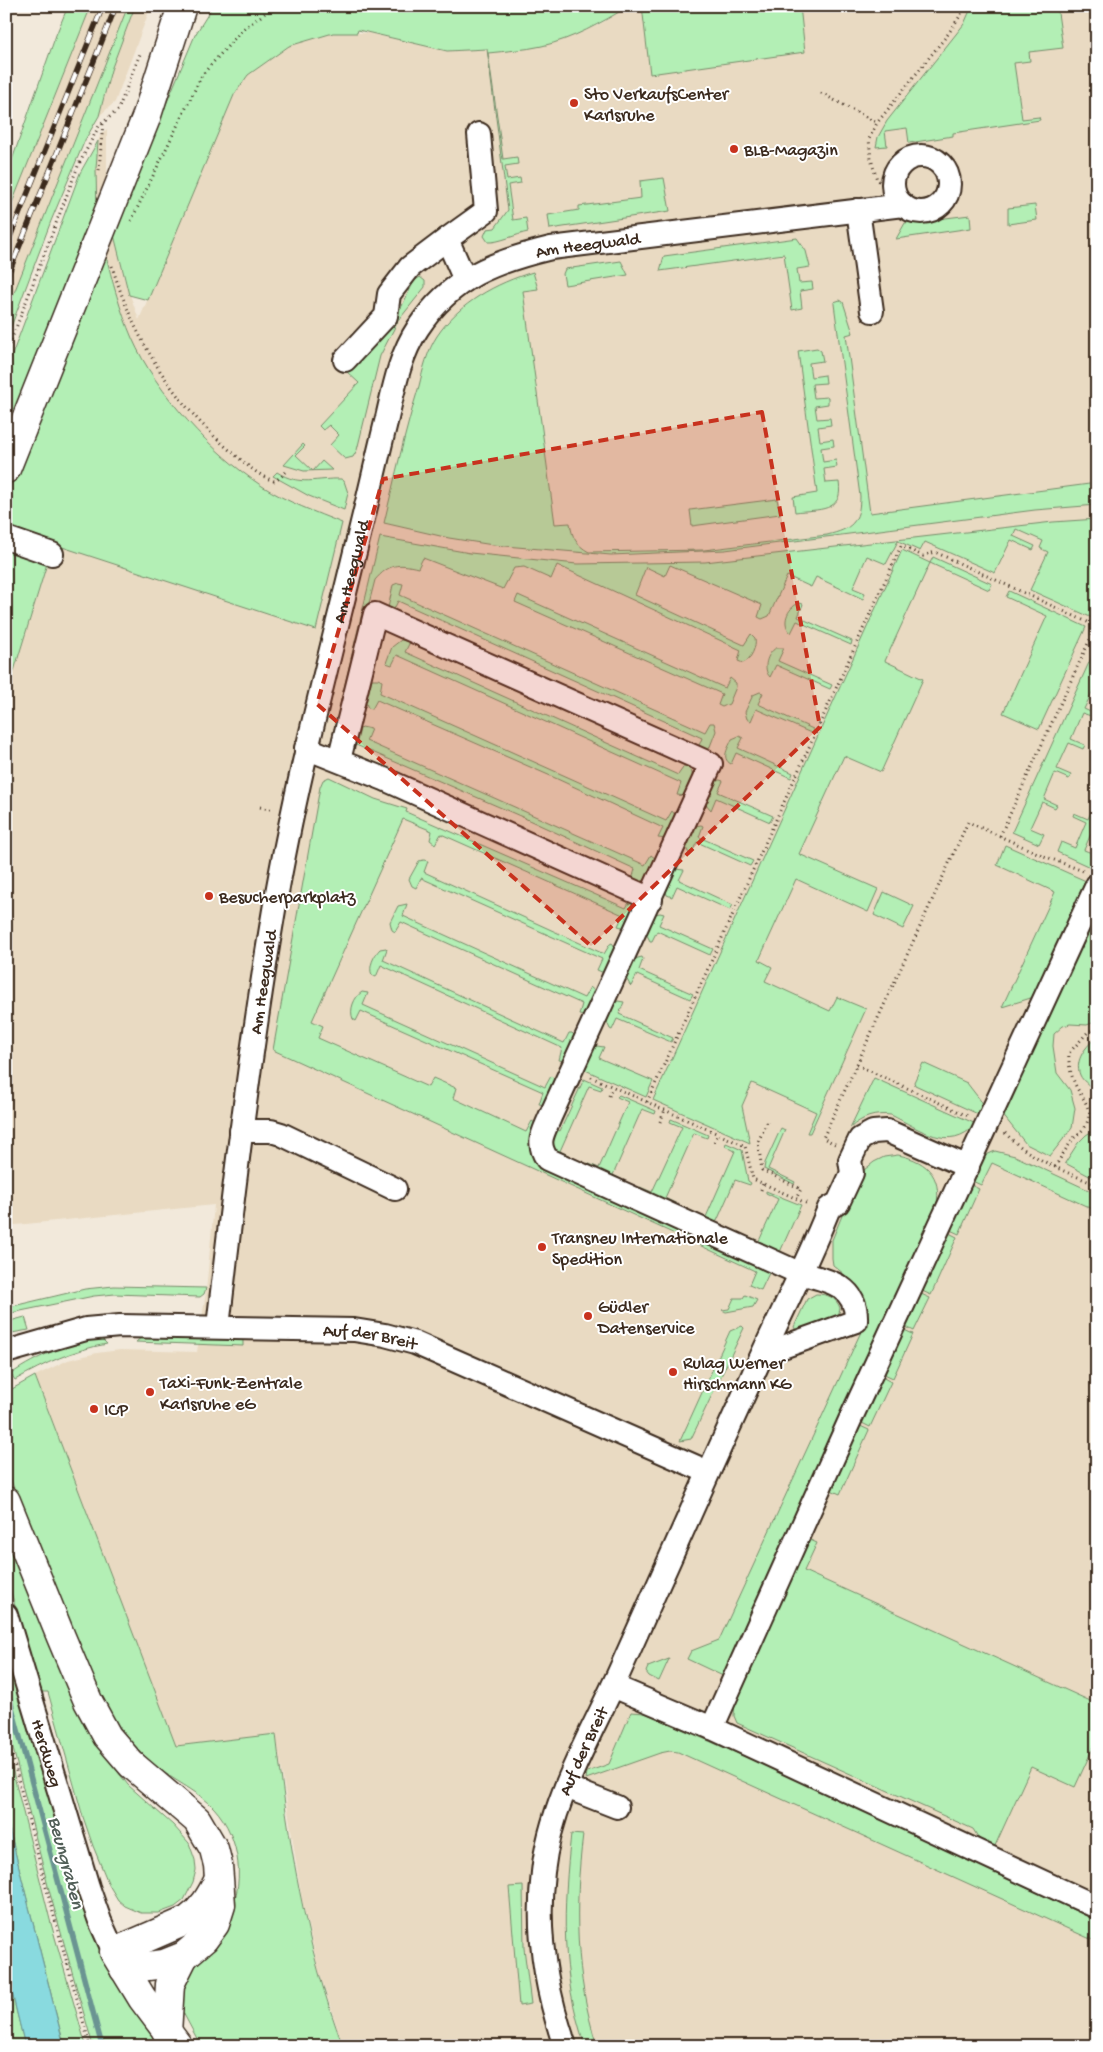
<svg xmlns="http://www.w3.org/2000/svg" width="1103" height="2052" font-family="'Gochi Hand',sans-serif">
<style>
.built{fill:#e9dac2}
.green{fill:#b3efb5;stroke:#778c6a}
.water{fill:#89dadf;stroke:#6a9492}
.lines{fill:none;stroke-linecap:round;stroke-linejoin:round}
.stream{stroke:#6a9492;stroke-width:5.5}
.minor-casing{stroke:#3b2a1e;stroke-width:26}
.major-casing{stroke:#3b2a1e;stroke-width:31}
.path{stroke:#3b2a1e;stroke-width:3;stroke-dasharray:1 4;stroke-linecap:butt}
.minor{stroke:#fff;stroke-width:22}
.major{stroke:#fff;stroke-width:28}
.rail-casing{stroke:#3b2a1e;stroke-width:5.5}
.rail{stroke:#fff;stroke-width:4;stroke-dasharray:11;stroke-linecap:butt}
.marked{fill:#c8321e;fill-opacity:0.2;stroke:#c8321e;stroke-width:4;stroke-dasharray:10 6;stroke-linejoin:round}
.poi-dot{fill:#c8321e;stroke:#fff;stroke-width:2}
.labels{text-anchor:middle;stroke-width:4;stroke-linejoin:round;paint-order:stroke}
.poi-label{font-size:18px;fill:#3b2a1e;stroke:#fff;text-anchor:start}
.street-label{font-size:18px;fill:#3b2a1e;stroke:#fff}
.water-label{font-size:19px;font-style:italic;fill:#525f58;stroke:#fff}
</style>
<rect width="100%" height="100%" fill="#f2e9db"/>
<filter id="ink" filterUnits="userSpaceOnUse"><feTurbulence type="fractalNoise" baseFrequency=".02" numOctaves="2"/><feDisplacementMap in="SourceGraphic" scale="10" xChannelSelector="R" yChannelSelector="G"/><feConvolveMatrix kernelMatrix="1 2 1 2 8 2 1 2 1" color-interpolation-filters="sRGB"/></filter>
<g filter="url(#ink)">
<!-- built -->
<g class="built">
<path d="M91 6H128L6 313V218Z"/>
<path d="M135 6H151L115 102 99 116 111 70Z"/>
<path d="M629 6H1097V2046H343L319 1971 302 1900 276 1734 176 1746 35 1376 68 1360 97 1353 120 1350 197 1352 206 1292 214 1205 6 1226V697L53 544 130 334 118 302 105 251 113 231 124 278 139 320 234 95 248 75 289 46 333 33H369L447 51 487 49 488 53 541 46 598 25Z"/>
<path d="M107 129V182L97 216 96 169 98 141 101 134Z"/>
</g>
<!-- green -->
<g class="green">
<path d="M68 6H91L6 218V177L56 35Z"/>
<path d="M128 6H135L111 70 99 116 85 140 51 221 6 340V313Z"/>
<path d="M213 6H629C601 23 573 39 542 46 524 50 506 51 488 53L503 159 517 157 518 164 505 166 507 180 520 178 521 183 508 185 513 220 526 218 528 232C517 234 498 243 488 242L484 236 487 229 495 228 508 210 487 49 447 51 358 30 357 33H333L289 46 248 75 234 95 148 300 129 295 113 231 195 35Z"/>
<path d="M642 6H800L805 52 650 74Z"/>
<path d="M972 6H1057L1063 48 1029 52 1030 61 1014 63 1022 119 1039 117 1040 120 953 133V136L909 143 907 128 885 131 887 146 876 147 878 137 887 121 964 24Z"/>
<path d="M98 141 96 169 97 216 6 444V371L80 173Z"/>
<path d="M664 178 670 211 550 229 548 215 579 210V206L641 198 640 181Z"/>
<path d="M1035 205 1037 220 1008 224V208Z"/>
<path d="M970 215 971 228 896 239 905 223Z"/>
<path d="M797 238 806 251 810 267 797 269 799 283 812 282 813 289 800 291 802 308 792 310 784 254 660 271 664 256Z"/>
<path d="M105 251C112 281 120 310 132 338 156 393 213 454 262 486 287 502 315 512 342 523L316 630 53 544 6 697V497Z"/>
<path d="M621 261 628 275 565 285 563 274 565 269Z"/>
<path d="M533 272 538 289 523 291 555 524 570 523C572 537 576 545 589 552L704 550 827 535C852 529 860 522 860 496L834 304V302L840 300 843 302 853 333 846 335 870 513 1097 483V505L1035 510 725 550 611 555 493 545 449 538 384 523C395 477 405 431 419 386 423 370 427 351 437 336 459 303 496 283 533 272Z"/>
<path d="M420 277 425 281V287L398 321 380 356 357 450 353 457 345 459 330 445 339 435 329 425 323 430 319 426 359 383 346 371 394 318 399 308H401L414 281Z"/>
<path d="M817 348 821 351 823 361 809 363 811 377 825 375 826 383 812 384 814 398 828 397V404L815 406 817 419 830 418 831 425 818 427 820 441 833 439 834 446 821 448 823 462 836 460 837 467 824 469 826 483 839 482C844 513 818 509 795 512L793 497 817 493 798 351Z"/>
<path d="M303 444 305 446 296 455 313 471 322 461 332 470 304 471 284 465Z"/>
<path d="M277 472C300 487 317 478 341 479L344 481 348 493 344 510 309 496 273 476Z"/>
<path d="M777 499 780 514 692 526 690 510Z"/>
<path d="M1097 519V620L1030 590 1048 552 1040 548 1043 541 1016 529 1013 536 1035 546 1033 550 1011 540 995 573 925 542 920 551 898 541 886 564 867 556 853 588 865 593 863 599 816 577 811 587 787 576 769 616 762 619 758 617 762 605 670 565 665 576 646 567 635 595 744 645 751 634 755 638C757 646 751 660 743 663L738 661 741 650 557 565 551 579 524 567 514 568 503 589 423 558 418 568C398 563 389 564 375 580L334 739 332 738 380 537 470 553 577 564 705 562 1053 522Z"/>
<path d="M902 550 930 563 933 557 992 584 989 590 930 563 885 661 923 679 881 772 844 756 799 854 878 889 868 912 796 879 759 960 772 967 765 981 830 1011 837 997 866 1009 810 1133H807L816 1112 752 1083 742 1106 750 1143 653 1100Z"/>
<path d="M398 583 403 584 400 595 705 732 710 723H714L716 731 709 749 707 750 698 748 702 738 398 601 393 611 388 608 393 585Z"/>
<path d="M1009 591 1086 627 1039 729 1003 713 1047 616 1006 597Z"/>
<path d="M518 595 725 688 730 678 736 683V687L729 704 722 707 718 705 722 694 515 602Z"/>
<path d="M799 603 803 604 798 617 852 641 851 645 797 621 791 633C781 624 787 608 799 603Z"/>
<path d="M401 640 410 642 405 652 678 775 685 765C698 773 691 784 686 796L677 795 681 783 397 655 392 665 386 663 392 647Z"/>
<path d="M1097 645V682L1084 709 1097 715V718L1082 713 1071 739 1085 745 1083 749 1069 743 1057 769 1071 775 1069 779 1055 773 1044 799 1057 805 1055 808 1042 802 1030 828 1044 834 1039 844 1012 832Z"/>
<path d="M776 648H784L778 661 832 685 830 689 776 665 770 677C762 669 767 653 776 648Z"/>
<path d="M372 679H378L382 681 380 693 666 821 672 811 676 816 667 839 658 838 663 828 553 777 377 700 372 709 368 708 366 703Z"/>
<path d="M760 692 763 693 758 704 813 729 811 733 756 709 751 721 747 719 745 712 753 695Z"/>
<path d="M362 727 371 729 366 741 645 865 651 855 656 859 647 880 635 882 632 880 635 869 520 816 356 745 360 729Z"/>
<path d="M739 736 743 738 738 748 793 773 791 778 736 753 731 764C720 758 729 747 732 739Z"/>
<path d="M329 777 375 799 407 809 406 812 626 908 631 899 636 903 626 928 618 926 623 915 441 834 435 844 430 840 432 831 403 819 312 1021 323 1026 318 1038 428 1087 433 1078 456 1088 453 1098 526 1132 532 1121 535 1123C533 1137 528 1152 538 1164L680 1229 677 1235 273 1050 320 787 323 780Z"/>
<path d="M720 780 723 781 718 792 773 816 770 822 716 798 711 810 705 803 714 781Z"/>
<path d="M1097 799V831L1093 829 1084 850 1097 855 1092 868 1057 852 1061 842 1075 848 1086 822 1073 816 1074 813 1088 819Z"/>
<path d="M701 825 703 826 699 837 753 861 750 866 697 842 691 854 688 852 685 845 695 826Z"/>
<path d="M1005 845 1086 881 1034 997 1002 1007 1055 892 997 865Z"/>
<path d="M424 860 428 861 424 872 604 954 610 944 612 943 616 948 604 973 597 970 602 959 421 878 416 888 412 886 409 879 419 861Z"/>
<path d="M675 869 684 870 679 880 733 905 730 910 677 886 672 897 667 895 665 888Z"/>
<path d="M884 892 914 906 903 929 874 915Z"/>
<path d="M407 904 403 916 584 998 590 987 597 993 585 1016 579 1015 582 1004 401 922 395 932 392 930 390 922 398 906Z"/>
<path d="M1097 906V1021L1087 1025 1070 1024 1063 1026 1054 1034 1053 1046 1057 1073 1070 1090 1075 1108 1072 1128 1050 1156 1026 1144 1002 1114Z"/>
<path d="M660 913 664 914 659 925 713 949 710 955 657 931 652 941H650L646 933 655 914Z"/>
<path d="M386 948 387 949 383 960 564 1043 569 1033H572L576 1037 565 1061 559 1060 562 1048 381 965 376 977 372 975C368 967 374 955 380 949Z"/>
<path d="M642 957 643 959 639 970 693 994 690 999 637 975 631 986 630 985 626 978 634 959Z"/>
<path d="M362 992 368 993 363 1005 545 1087 551 1076 557 1081 545 1105 539 1104 543 1092 361 1011 356 1021 353 1019C349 1010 354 997 362 992Z"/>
<path d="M618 1001 624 1002 619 1014 673 1038 671 1042 617 1019 612 1030 610 1029 606 1020 613 1004Z"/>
<path d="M1097 1037V1092C1092 1087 1083 1082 1080 1075 1074 1060 1086 1046 1097 1037Z"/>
<path d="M597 1046 604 1047 599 1058 653 1081 646 1097 583 1069 593 1048Z"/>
<path d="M923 1063 967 1083 984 1105 980 1115 915 1085 914 1082Z"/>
<path d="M874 1078 976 1124C949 1153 920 1129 891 1115 875 1113 862 1117 850 1128Z"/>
<path d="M584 1079 602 1087 601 1090 589 1086 560 1151 570 1156 569 1159 555 1150 552 1140 556 1129 560 1131Z"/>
<path d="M619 1095 656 1111 655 1114 642 1109 613 1175 623 1180 622 1182 586 1166 587 1163 599 1168 628 1102 617 1097Z"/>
<path d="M671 1119 708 1135 707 1138 694 1133 665 1198 677 1204 676 1207 639 1191 640 1187 652 1192 682 1127 670 1122Z"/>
<path d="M781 1128 785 1130 768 1169 795 1182 794 1184 764 1169 765 1163Z"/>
<path d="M1097 1128V1180L1065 1163 1078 1143 1086 1135Z"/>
<path d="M726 1143 742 1150 748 1181 751 1183 750 1185 735 1180 717 1221 711 1223 694 1214 706 1217 735 1151 725 1146Z"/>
<path d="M995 1151 1015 1156 1097 1194V1211L992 1163 981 1185 970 1180 982 1157Z"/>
<path d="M898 1155C930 1161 944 1180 935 1212L779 1562 723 1676 687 1659 691 1651 719 1640 865 1323 861 1294 851 1280 833 1265 832 1258V1240L859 1174 874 1162 884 1157Z"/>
<path d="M969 1184 979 1189 959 1234 948 1229Z"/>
<path d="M766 1191 801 1205 780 1252 745 1238 746 1236 759 1241 778 1199 766 1193Z"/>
<path d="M686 1232 770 1271 761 1290 749 1285 755 1271 684 1238Z"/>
<path d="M947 1232 957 1237 931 1295 920 1290Z"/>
<path d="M114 1286 206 1288 204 1294 200 1297 115 1294 94 1296 6 1314V1299L9 1307 85 1289Z"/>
<path d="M919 1293 930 1298 914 1331 904 1326Z"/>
<path d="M816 1294C827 1294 836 1297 840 1308L838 1318 797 1332 794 1327 807 1299Z"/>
<path d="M745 1295 757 1300 753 1307 726 1312 722 1310 729 1309 734 1298H743Z"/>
<path d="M25 1317 29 1330 6 1334V1322Z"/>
<path d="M742 1326 744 1328 691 1439 680 1441 730 1331Z"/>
<path d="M902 1329 913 1334 893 1378 882 1373Z"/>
<path d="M143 1336 243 1339V1346L136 1342Z"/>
<path d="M101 1338 107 1344C73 1350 45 1363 15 1380L11 1374C37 1356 70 1342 101 1338Z"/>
<path d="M35 1376 176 1746 276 1734C288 1838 305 1947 343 2046H201L180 2007 177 1986C190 1969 202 1951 215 1933 220 1925 228 1917 232 1908 247 1870 235 1822 203 1798 186 1785 168 1777 152 1763 135 1747 119 1728 106 1708L30 1531 12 1483 6 1464V1382L12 1389Z"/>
<path d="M880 1376 891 1382 870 1427 860 1422Z"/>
<path d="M858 1425 869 1430 840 1494 831 1490 808 1539 817 1543 804 1571 1097 1704V1739L1075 1787 1031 1767 994 1848 981 1842 973 1829 737 1723 734 1716 735 1698Z"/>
<path d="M6 1525 102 1751 128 1785 173 1825 189 1843 195 1860 196 1870 193 1882 184 1900 175 1907 159 1913H141L125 1906 118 1900 109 1885 93 1846 83 1817 48 1692H40L10 1589 6 1575Z"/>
<path d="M6 1647 75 1886C86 1915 97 1946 111 1974 125 2000 145 2023 162 2046H93L49 1890 6 1721Z"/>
<path d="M669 1659 659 1681 649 1676 646 1672 648 1667Z"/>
<path d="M631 1712 645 1713 803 1782 1097 1921V1942L678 1752 670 1751 660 1753 586 1779 587 1772 609 1764Z"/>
<path d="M6 1744 50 1920 86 2046 64 2045 6 1816Z"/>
<path d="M571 1834 583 1835C574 1907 575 1976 597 2046H585C560 1973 563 1908 571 1834Z"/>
<path d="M523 1886 524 1948 531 2004 519 2006 509 1887Z"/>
<path d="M6 1968 25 2046H6Z"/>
</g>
<!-- water -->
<path class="water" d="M6 1816 64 2046H25L6 1968Z"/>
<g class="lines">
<!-- stream -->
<path class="stream" d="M6 1685 102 2046"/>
<!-- minor casing -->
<g class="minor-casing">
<g id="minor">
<circle cx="921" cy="184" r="28"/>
<path d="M858 210 872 311"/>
<path d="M465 280 447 239 486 211 479 134"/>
<path d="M345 360 386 316 389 294 410 267 447 239"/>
<path d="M6 538 52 554"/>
<path d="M306 748 384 779 651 899"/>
<path d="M339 760 375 614 711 764 550 1117C543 1134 536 1142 547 1159L799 1273C827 1280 858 1285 856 1321L763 1354"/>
<path d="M1097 885 850 1420 712 1728 1097 1907"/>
<path d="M241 1131H271L281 1134 395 1189"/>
<path id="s1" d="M218 1327C234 1186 251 1044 275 904 297 777 331 653 361 527 370 491 378 454 387 418 394 387 400 355 418 328 452 277 493 262 551 248L903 205"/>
<path id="s2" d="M6 1352 86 1329 120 1326 354 1330 385 1335 415 1343 708 1472"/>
<path id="s3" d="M6 1615 88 1887 100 1921 114 1952"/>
<path d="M613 1686 712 1728"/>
<path d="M566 1787 617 1807"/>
<path id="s4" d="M565 2046C546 1991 536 1930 543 1872 551 1798 593 1732 622 1666 665 1569 708 1473 752 1377 777 1321 807 1264 829 1208L838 1203 852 1173 850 1160 860 1139 873 1132 887 1131 968 1167"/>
</g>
</g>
<!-- major casing -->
<g class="major-casing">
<g id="major">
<path d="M6 469 146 118 182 6"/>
<path d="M6 1501 61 1637 88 1701 107 1736 131 1764 197 1820 214 1849 218 1865 221 1905 215 1924 204 1939 184 1956 164 1964 124 1969"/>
<path d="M167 2033 170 1984 184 1956"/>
<path d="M178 2046 142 1998 114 1952 188 1920C203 1909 210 1897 218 1881"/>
</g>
</g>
<!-- path -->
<g class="path">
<path d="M443 6 454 8 468 6"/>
<path d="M821 93 877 123"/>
<path d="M99 170 103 123"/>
<path d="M888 186 877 180 871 159 869 139 877 123 948 34 960 16 965 6"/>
<path d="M131 221 202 75 243 29 268 11 287 6"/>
<path d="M112 266C134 339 174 404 233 453 246 464 257 475 274 481L280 478 286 472"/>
<path d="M6 354 78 166 99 126 118 110 140 54"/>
<path d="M260 807 274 810"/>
<path d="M1000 836 1096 626"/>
<path d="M857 1065 970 1117"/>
<path d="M591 1077 745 1146 753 1179 808 1204"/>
<path d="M609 1096 613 1087"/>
<path d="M647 1102 901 546 923 556 935 552 1096 626"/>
<path d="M660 1122 665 1110"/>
<path d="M767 1122 758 1142 762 1170 801 1189 796 1199"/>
<path d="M1005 1133C1030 1159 1064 1171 1097 1185"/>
<path d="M714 1142 718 1134"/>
<path d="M835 1144 823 1138 968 822 1044 856 1083 871"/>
<path d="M1055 1167C1061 1157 1067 1147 1074 1138 1079 1133 1085 1129 1087 1123 1093 1106 1081 1098 1075 1084 1071 1075 1068 1064 1069 1053L1088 1032 1097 1028"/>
<path d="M761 1190 763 1184"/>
<path d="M6 1732 46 1887 90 2046"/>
</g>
<!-- minor -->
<use href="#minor" class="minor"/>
<!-- major -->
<use href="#major" class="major"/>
<!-- rail casing -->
<g class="rail-casing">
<g id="rail">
<path d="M6 247 103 6"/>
<path d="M6 280 116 6"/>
</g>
</g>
<!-- rail -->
<use href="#rail" class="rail"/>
</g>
</g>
<!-- marked area -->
<path class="marked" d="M762 412 820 727 591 946 317 704 383 479Z"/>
<!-- markers -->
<g class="poi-dot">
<circle cx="574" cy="103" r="5"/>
<circle cx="734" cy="149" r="5"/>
<circle cx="209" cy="896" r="5"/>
<circle cx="542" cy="1247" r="5"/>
<circle cx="588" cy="1316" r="5"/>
<circle cx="673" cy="1372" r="5"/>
<circle cx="150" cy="1392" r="5"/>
<circle cx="94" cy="1409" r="5"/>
</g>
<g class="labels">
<!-- poi labels -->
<g class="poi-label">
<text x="584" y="99">Sto VerkaufsCenter<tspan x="584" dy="21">Karlsruhe</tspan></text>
<text x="744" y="155">BLB-Magazin</text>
<text x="219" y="902">Besucherparkplatz</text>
<text x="552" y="1243">Transneu Internationale<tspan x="552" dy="21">Spedition</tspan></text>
<text x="598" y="1312">Güdler<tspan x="598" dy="21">Datenservice</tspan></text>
<text x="683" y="1368">Rulag Werner<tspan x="683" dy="21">Hirschmann KG</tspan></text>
<text x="160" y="1388">Taxi-Funk-Zentrale<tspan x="160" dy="21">Karlsruhe eG</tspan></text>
<text x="104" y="1415">ICP</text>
</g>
<!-- street labels -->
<g class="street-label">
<text dy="6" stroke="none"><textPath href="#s1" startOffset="1218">Am Heegwald</textPath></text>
<text dy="6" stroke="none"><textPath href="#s1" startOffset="768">Am Heegwald</textPath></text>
<text dy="6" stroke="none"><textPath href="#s1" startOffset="348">Am Heegwald</textPath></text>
<text dy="6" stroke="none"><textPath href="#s2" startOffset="368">Auf der Breit</textPath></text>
<text dy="6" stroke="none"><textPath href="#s4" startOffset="305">Auf der Breit</textPath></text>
<text dy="6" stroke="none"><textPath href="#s3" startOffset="144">Herdweg</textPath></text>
</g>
<!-- water labels -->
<g class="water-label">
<text transform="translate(68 1862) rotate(75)" y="7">Beungraben</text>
</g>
</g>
<!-- margin -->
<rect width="1103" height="2052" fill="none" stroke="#fff" stroke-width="25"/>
<rect x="12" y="12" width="1078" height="2027" fill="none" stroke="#3b2a1e" stroke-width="2" filter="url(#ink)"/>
</svg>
